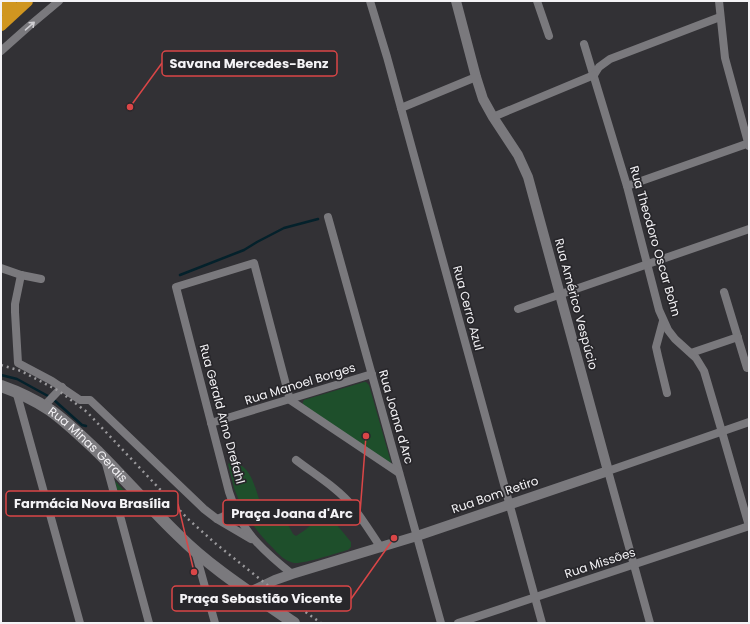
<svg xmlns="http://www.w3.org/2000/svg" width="750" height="624" font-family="Poppins,sans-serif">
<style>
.green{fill:#1e4f2b}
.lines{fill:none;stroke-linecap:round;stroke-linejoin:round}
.stream{stroke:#04212b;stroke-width:2.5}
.minor{stroke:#7a797d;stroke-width:8}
.tertiary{stroke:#7a797d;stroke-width:10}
.secondary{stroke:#7a797d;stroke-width:12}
.motorway{stroke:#d09620;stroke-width:12}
.rail{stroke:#9b9a9d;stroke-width:2.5;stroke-dasharray:2 4;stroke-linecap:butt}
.oneway{stroke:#cfced2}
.labels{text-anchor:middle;stroke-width:3.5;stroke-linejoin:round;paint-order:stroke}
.street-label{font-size:12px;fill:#f4f3f6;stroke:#28272b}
.leader{fill:none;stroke:#da4647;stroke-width:1.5}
.callout-dot{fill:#da4647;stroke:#28272b;stroke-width:1.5}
.callout{fill:#28272b;stroke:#da4647;stroke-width:1.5}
.callout-label{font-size:13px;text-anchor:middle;font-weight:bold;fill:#f4f3f6}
</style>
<rect width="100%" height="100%" fill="#323135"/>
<!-- green -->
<g class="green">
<path d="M364 382H366L369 385 392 466 303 406V402L304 400Z"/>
<path d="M231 462C250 464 254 484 259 499L267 503 280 501 285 512 284 517 293 534 296 536 305 530 312 524 316 517 324 513 328 514 351 542V547L348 550C336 553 305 564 294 563 285 561 278 554 272 547 255 531 242 510 234 488 232 480 230 472 228 464Z"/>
<path d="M115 481 137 504 121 505Z"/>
</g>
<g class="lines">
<!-- stream -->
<g class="stream">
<path d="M180 275 244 250 257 242 284 228 318 219"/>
<path d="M1 375 17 379 48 396"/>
<path d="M54 400 82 425 86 426"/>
</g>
<!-- minor -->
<g class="minor">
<path d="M370 1 387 57 542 623"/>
<path d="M537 1 549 36"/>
<path d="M719 1 725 58 749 146"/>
<path d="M584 44 627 186 659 310 668 330 675 339 696 358 704 371 722 432 749 526"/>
<path d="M1 51 28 27 59 1"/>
<path d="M594 75 599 67 610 59 720 17"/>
<path d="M401 108 476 77"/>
<path d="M493 117 594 75"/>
<path d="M627 186 749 143"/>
<path d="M328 217 441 623"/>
<path d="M1 268 21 275 41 279"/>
<path d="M21 275 15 304V312L18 363 52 381 80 400H90L204 509 217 519 251 539"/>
<path d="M724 292 747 368"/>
<path d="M518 309 749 229"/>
<path d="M663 321 656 347 658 356 667 393"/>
<path d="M691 353 738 337"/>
<path d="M16 391 80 623"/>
<path d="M44 406 62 387"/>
<path d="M211 423 372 374"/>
<path d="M105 460 149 623"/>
<path d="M296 460C314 474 339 489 353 507 363 520 372 534 381 548"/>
<path d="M217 519C226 516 230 513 234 505"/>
<path d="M195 551 215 623"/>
<path d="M292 574C277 562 261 549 249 533 240 521 234 507 229 492L176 287 254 263 290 400 399 473"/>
<path d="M458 623 749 526"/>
<path d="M650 623 608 471 749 422"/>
</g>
<!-- tertiary -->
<path class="tertiary" d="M250 592 275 580 292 574 417 536 608 471 528 177 518 155 493 117 483 99 476 77 456 1"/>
<!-- secondary -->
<path class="secondary" id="s1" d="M1 386C18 392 35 400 50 410 67 422 82 437 98 452 125 479 150 508 178 535 212 569 254 595 294 623"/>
<!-- motorway -->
<g class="motorway">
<path d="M1 10 11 1"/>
<path d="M1 25 27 1"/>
</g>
<!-- rail -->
<path class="rail" d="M1 365 21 371 59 391 87 412 188 519 215 543 266 584 321 623"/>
</g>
<!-- one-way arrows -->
<defs><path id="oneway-shaft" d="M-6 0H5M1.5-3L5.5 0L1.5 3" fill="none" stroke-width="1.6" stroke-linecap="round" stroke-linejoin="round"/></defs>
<use class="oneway" href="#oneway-shaft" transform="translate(30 26) rotate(-41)"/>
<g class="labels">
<!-- street labels -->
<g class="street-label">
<text transform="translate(655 241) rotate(74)" y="4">Rua Theodoro Oscar Bohn</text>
<text transform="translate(576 304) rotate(75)" y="4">Rua Américo Vespúcio</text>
<text transform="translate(468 308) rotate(75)" y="4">Rua Cerro Azul</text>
<text transform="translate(300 384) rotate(-17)" y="4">Rua Manoel Borges</text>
<text transform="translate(222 414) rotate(75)" y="4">Rua Gerald Arno Drefahl</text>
<text transform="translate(396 417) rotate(74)" y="4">Rua Joana d'Arc</text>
<text dy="4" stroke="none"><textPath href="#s1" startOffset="106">Rua Minas Gerais</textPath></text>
<text transform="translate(495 495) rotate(-19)" y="4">Rua Bom Retiro</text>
<text transform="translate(600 563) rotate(-18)" y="4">Rua Missões</text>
</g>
</g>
<!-- callouts -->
<path class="leader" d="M130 107L162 63M194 572L178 504M366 436L360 513M394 538L351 599"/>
<g class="callout-dot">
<circle cx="130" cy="107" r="4"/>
<circle cx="194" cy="572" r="4"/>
<circle cx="366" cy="436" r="4"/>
<circle cx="394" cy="538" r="4"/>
</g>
<g class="callout">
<rect x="162" y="51" width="175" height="25" rx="4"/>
<rect x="6" y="491" width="172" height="25" rx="4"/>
<rect x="223" y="500" width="137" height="25" rx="4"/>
<rect x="172" y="586" width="179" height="25" rx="4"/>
</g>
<g class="callout-label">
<text x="249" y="68">Savana Mercedes-Benz</text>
<text x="92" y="508">Farmácia Nova Brasília</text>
<text x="292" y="518">Praça Joana d'Arc</text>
<text x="261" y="603">Praça Sebastião Vicente</text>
</g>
<!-- border -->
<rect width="750" height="624" fill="none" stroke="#f4f3f6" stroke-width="4"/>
</svg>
